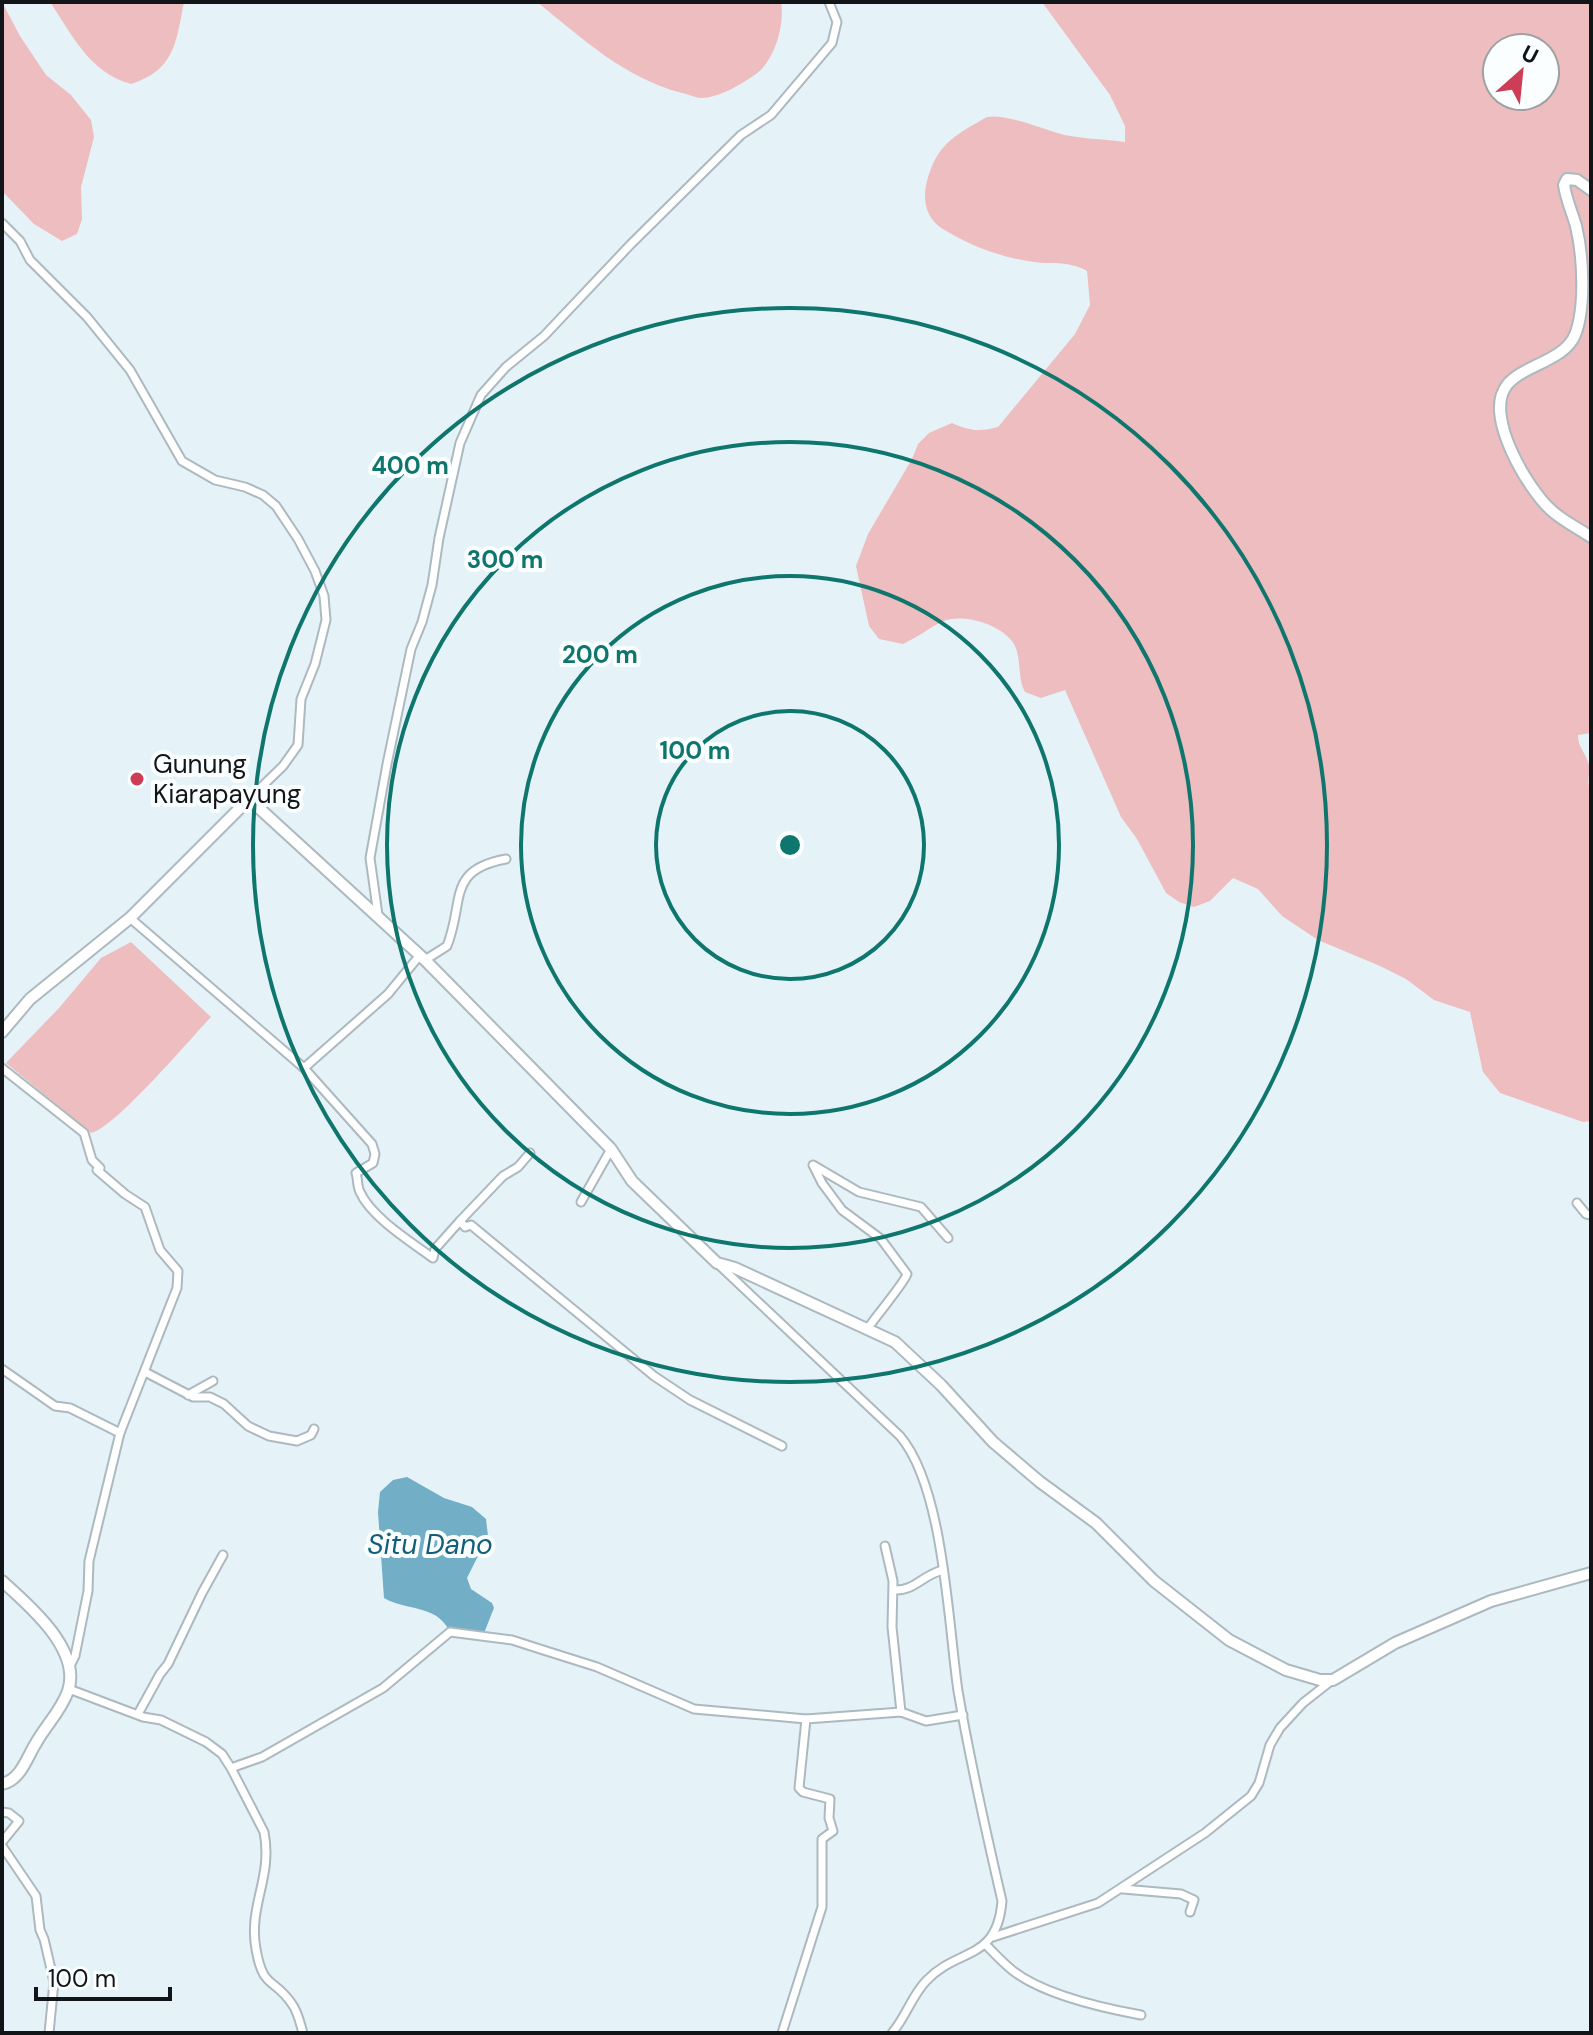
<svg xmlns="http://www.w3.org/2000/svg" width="1593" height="2035" font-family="'DM Sans',sans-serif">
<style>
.green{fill:#edbdbf;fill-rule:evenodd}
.water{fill:#72aec6}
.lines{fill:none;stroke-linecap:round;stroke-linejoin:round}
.street-casing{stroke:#acb9bf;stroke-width:11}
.secondary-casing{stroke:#acb9bf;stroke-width:14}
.street{stroke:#fff;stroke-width:7}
.secondary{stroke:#fff;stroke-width:10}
.ring{fill:none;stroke:#0f766e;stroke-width:4}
.poi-dot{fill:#cd3d55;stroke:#fbfeff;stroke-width:3}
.labels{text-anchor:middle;stroke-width:8;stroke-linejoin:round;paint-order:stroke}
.poi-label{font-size:26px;fill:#111517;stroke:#fbfeff;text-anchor:start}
.water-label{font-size:28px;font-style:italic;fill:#115f79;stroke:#fbfeff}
.centre{fill:#0f766e;stroke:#fbfeff;stroke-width:4}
.ring-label{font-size:24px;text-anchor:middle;font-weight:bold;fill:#0f766e;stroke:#fbfeff;stroke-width:8;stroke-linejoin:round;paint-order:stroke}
</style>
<rect width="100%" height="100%" fill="#e5f3f9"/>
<!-- green -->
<g class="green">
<path d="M2 2 20 36 46 75 71 95 91 120 94 137 81 187 82 219 77 234 62 241 34 224 2 191Z"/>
<path d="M50 2H184C176 42 175 70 131 84 89 72 73 36 50 2Z"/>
<path d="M537 2H781C785 24 775 60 756 74 740 85 719 98 700 98 694 97 687 94 682 93 624 78 582 38 537 2Z"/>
<path d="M1042 2H1591V733L1578 735C1578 747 1585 752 1588 762 1592 773 1585 781 1591 791V1121L1583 1122 1500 1093 1483 1072 1470 1012 1434 1000 1406 979 1380 966 1318 940 1282 916 1258 889 1233 878 1210 901 1194 907 1179 902 1166 893 1137 839 1121 817 1065 690 1041 698 1025 692C1017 678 1022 659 1014 644 1002 624 962 612 941 622 928 629 916 638 903 644L879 639 869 626 856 566 868 534 912 459 918 444 929 433 952 423C969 431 980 432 998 427L1075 334 1090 305 1087 271C1067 260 1055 265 1034 262 1003 258 970 246 943 229 926 219 922 200 927 181 935 152 946 141 971 126 976 124 982 119 987 117 1005 113 1045 130 1064 135 1084 139 1104 139 1125 142V126L1110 95ZM1497 48H1545V96H1497Z"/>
<path d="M131 942 211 1017C191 1038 114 1129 91 1133L6 1063 59 1008 101 958Z"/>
</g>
<!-- water -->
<path class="water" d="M407 1477 444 1498 472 1507 486 1519 488 1536 467 1578 471 1589 492 1603 494 1608 484 1633 449 1630C435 1604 406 1611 384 1598L378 1512 380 1492 393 1480Z"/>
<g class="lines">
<!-- street casing -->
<g class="street-casing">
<g id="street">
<path d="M2 223 20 241 30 260 87 317 130 370 182 461 215 480 245 487 263 495 276 506 298 539 315 571 324 596 326 620 315 664 301 699 298 745 283 766 249 799"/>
<path d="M378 915 370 858 387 764 411 649 422 622 432 585 439 538 460 443 481 395 506 367 544 336 630 245 741 135 771 115 832 43 837 22 829 2"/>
<path d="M130 918 304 1068 372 1144 375 1154 373 1163 356 1173C358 1179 357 1186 360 1192 371 1217 411 1242 433 1258L435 1249 460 1221 465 1227 471 1225 654 1376 690 1400 782 1446"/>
<path d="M425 960 447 946C465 901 446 870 506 859"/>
<path d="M2 1068 84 1133 92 1160 100 1168 97 1170 125 1194 145 1207 160 1250 178 1271 177 1288 120 1433 89 1561 88 1591 75 1656 69 1668"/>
<path d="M304 1068 388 994 420 955"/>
<path d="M581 1202 611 1149"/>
<path d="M1577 1203 1586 1214 1591 1215"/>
<path d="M460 1221 503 1176 518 1167 530 1153"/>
<path d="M718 1264 900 1436C944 1488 948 1623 958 1691 970 1761 986 1832 1002 1901 997 1962 958 1947 926 1981 911 1997 906 2017 892 2033"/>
<path d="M868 1328C876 1316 905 1282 907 1274L881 1239 842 1210 822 1183 813 1165 859 1192 921 1207 948 1238"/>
<path d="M2 1369 55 1406 70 1408 120 1433"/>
<path d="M145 1372 193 1397H210L224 1404 248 1426 269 1436 297 1441 311 1435 314 1429"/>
<path d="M188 1395 213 1381"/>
<path d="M885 1546 893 1581 892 1627 901 1712"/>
<path d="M894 1590C915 1591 922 1575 943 1570"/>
<path d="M69 1689 143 1717 161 1720 206 1742 222 1754 231 1768 264 1832C273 1878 248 1905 256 1949 263 1990 274 1977 292 2004 298 2012 300 2023 303 2033"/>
<path d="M138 1714 160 1674 168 1664 202 1593 223 1555"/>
<path d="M231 1768 262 1757 383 1688 450 1632 512 1640 540 1649 597 1667 694 1709 806 1719 901 1712 926 1721 963 1715"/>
<path d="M2 1812 9 1813 19 1821 2 1842"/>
<path d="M2 1846 36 1896 40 1930 44 1939 54 1982 49 2033"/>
<path d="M1123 1889 1181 1894 1194 1900 1190 1912"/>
<path d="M993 1937 1098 1903 1205 1833 1251 1796 1259 1783 1270 1745 1280 1728 1303 1703 1331 1681"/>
<path d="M985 1944C994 1953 1002 1962 1012 1970 1042 1994 1103 2008 1141 2015"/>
<path d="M782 2033 822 1907V1839L833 1831 829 1818 830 1799 803 1792 799 1788 806 1719"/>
</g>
</g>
<!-- secondary casing -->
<g class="secondary-casing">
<g id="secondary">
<path d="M1591 190 1577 180 1567 179 1564 185C1566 199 1572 212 1576 226 1583 255 1586 307 1575 335 1564 361 1523 365 1507 385 1483 415 1528 489 1551 510 1563 521 1578 528 1591 537"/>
<path d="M2 1032 30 999 130 918 249 799 425 960 611 1149 632 1181 717 1263 735 1268 895 1342 941 1385 993 1442 1040 1482 1096 1523 1154 1581 1229 1640 1286 1670 1320 1680H1333L1395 1643 1491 1601 1591 1573"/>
<path d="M2 1581C29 1605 82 1650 68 1691 61 1711 46 1725 36 1743 27 1757 21 1780 2 1784"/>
</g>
</g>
<!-- street -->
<use href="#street" class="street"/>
<!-- secondary -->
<use href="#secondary" class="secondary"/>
</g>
<!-- distance rings -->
<g class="ring">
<circle cx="790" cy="845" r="134"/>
<circle cx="790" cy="845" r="269"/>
<circle cx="790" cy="845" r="403"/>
<circle cx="790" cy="845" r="537"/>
</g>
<!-- markers -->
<circle class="poi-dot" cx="137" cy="779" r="8"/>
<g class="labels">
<!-- poi labels -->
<g class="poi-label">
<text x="153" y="773">Gunung<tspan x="153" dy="30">Kiarapayung</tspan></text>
</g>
<!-- water labels -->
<g class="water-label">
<text x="430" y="1554">Situ Dano</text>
</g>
</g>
<circle cx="790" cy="845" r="12" class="centre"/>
<g class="ring-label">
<text x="410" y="474">400 m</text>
<text x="505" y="568">300 m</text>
<text x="600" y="663">200 m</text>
<text x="695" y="759">100 m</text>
</g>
<!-- border -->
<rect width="1593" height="2035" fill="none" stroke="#111517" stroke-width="8"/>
<!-- north arrow -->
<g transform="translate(1521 72) rotate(27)"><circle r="38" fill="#fbfeff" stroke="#9da1a2" stroke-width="2"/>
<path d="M0-6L14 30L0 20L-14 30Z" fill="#cd3d55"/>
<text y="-12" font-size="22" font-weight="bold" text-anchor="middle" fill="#111517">U</text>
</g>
<!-- scale -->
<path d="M36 1987v12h134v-12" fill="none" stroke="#111517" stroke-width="4"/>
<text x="48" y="1987" font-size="24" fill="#111517" stroke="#fbfeff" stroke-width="6" paint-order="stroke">100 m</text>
</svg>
